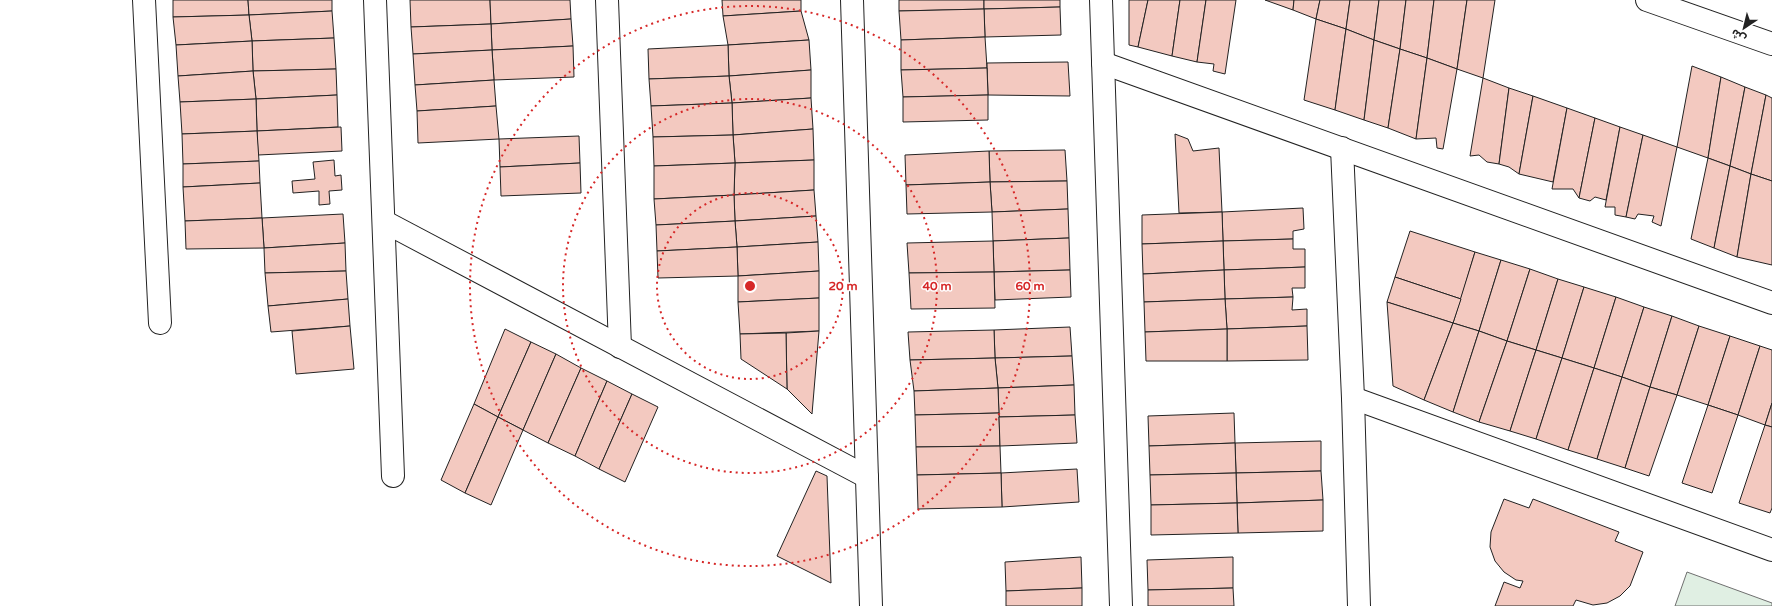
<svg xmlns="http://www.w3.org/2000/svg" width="1772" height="606" font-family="'Varela Round','Noto Sans Arabic',sans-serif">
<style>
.green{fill:#e0efe3;stroke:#6f6f6f}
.building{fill:#f3c9c0;stroke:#222}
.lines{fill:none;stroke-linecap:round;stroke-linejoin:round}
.minor-casing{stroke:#222;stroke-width:24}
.minor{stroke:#fff;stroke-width:22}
.ring{fill:none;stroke:#d62828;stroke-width:2;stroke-dasharray:2 4}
.centre{fill:#d62828;stroke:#fff;stroke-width:2}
.ring-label{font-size:12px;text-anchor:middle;font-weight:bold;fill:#d62828;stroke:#fff;stroke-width:3;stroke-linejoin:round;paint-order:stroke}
</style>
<rect width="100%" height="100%" fill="#fff"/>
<!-- green -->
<path class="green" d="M1687 572 1772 603V606H1675Z"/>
<!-- building -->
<g class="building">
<path d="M173 0H248L249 15 173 17Z"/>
<path d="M248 0H332V11L249 15Z"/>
<path d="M410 0H490L491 24 411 27Z"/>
<path d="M490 0H570L571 19 491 24Z"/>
<path d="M722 0H801V11L723 16Z"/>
<path d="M899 0H984V9L899 11Z"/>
<path d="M984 0H1060V7L984 9Z"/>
<path d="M1129 0H1148L1138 47 1129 45Z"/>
<path d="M1148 0H1180L1172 56 1138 47Z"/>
<path d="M1180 0H1206L1197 62 1172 56Z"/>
<path d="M1206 0H1236L1225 74 1213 71 1214 64 1197 62Z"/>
<path d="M1265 0H1294L1293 10Z"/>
<path d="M1294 0H1320L1316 19 1293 10Z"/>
<path d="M1320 0H1350L1346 29 1316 19Z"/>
<path d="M1350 0H1379L1374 40 1346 29Z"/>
<path d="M1379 0H1406L1400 49 1374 40Z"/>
<path d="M1406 0H1434L1427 58 1400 49Z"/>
<path d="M1434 0H1467L1457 69 1427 58Z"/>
<path d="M1467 0H1495L1483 78 1457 69Z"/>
<path d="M1060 7 1061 35 985 37 984 9Z"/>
<path d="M984 9 985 37 901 40 899 11Z"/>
<path d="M332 11 334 38 252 41 249 15Z"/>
<path d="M801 11 809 40 728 45 723 16Z"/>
<path d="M249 15 252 41 176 45 173 17Z"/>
<path d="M571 19 573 46 492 50 491 24Z"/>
<path d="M1316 19 1346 29 1335 110 1304 100Z"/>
<path d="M491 24 492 50 413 54 411 27Z"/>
<path d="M1346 29 1374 40 1364 120 1335 110Z"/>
<path d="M985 37 987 68 901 70V40Z"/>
<path d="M334 38 336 69 253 71 252 41Z"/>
<path d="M809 40 811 70 729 76 728 45Z"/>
<path d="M1374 40 1400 49 1388 128 1364 120Z"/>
<path d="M252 41 253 71 178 76 176 45Z"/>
<path d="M728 45 729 76 649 79 648 49Z"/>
<path d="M573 46 574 77 494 80 492 50Z"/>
<path d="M1400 49 1427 58 1416 139 1388 128Z"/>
<path d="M492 50 494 80 415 85 413 54Z"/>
<path d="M1427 58 1457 69 1443 149 1437 148 1436 138 1416 139Z"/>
<path d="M1068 62 1070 96 988 95 987 63Z"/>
<path d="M1692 66 1721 77 1708 158 1677 147Z"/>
<path d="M987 68 988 95 903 97 901 70Z"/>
<path d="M336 69 337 95 256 99 253 71Z"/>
<path d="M811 70V98L732 103 729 76Z"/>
<path d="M253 71 256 99 180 102 178 76Z"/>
<path d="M729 76 732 103 651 106 649 79Z"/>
<path d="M1721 77 1745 87 1730 166 1708 158Z"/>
<path d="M1483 78 1509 88 1499 164 1487 162 1479 155 1470 156Z"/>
<path d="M494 80 496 106 417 111 415 85Z"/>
<path d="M1745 87 1766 95 1751 174 1730 166Z"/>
<path d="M1509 88 1533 96 1519 174 1509 167 1499 164Z"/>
<path d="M337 95 338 127 257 131 256 99Z"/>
<path d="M988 95V120L903 122V97Z"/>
<path d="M1766 95 1772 98V181L1751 174Z"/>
<path d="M1533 96 1567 108 1553 182 1519 174Z"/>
<path d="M811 98 813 129 733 135 732 103Z"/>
<path d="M256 99 257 131 182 134 180 102Z"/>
<path d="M732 103 733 135 653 137 651 106Z"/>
<path d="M496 106 499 139 418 143 417 111Z"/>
<path d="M1567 108 1595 118 1579 198 1573 189H1552Z"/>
<path d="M1595 118 1620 127 1606 200 1595 197 1590 201 1579 198Z"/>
<path d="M341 127 342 151 258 155 257 131Z"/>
<path d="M1620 127 1643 135 1626 217 1615 215V207H1605Z"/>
<path d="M813 129 814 160 735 163 733 135Z"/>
<path d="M257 131 259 161 183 164 182 134Z"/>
<path d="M1175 134 1188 139 1193 151 1219 148 1222 212 1179 213Z"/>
<path d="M733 135 735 163 654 166 653 137Z"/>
<path d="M1643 135 1677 147 1661 226 1652 222 1654 216 1638 214 1635 219 1626 217Z"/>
<path d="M579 136 580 163 500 167 499 139Z"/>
<path d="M1065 150 1067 181 990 182 989 151Z"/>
<path d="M989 151 990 182 906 185 905 155Z"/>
<path d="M1708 158 1730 166 1714 248 1691 239Z"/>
<path d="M334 160 335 176 341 175 342 190 329 191 330 204 319 205V191L293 193 292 181 315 179 313 162Z"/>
<path d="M814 160V190L734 195 735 163Z"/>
<path d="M259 161 260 183 183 187V164Z"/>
<path d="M580 163 581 193 501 196 500 167Z"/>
<path d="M735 163 734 195 654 199V166Z"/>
<path d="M1730 166 1751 174 1737 257 1714 248Z"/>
<path d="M1751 174 1772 181V265L1737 257Z"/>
<path d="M1067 181 1068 209 992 212 990 182Z"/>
<path d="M990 182 992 212 907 214 906 185Z"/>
<path d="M260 183 262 218 185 221 183 187Z"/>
<path d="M814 190 816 216 735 221 734 195Z"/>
<path d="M734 195 735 221 656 225 654 199Z"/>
<path d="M1303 208 1304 229 1293 231V239L1223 241 1222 212Z"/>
<path d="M1068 209 1069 238 993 241 992 212Z"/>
<path d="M1222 212 1223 241 1142 244V215Z"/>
<path d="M343 214 345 243 264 248 262 218Z"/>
<path d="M816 216 818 242 737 247 735 221Z"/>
<path d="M262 218 264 248 186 249 185 221Z"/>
<path d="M735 221 737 247 657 251 656 225Z"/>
<path d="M1410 231 1475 252 1461 299 1395 277Z"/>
<path d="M1069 238 1070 270 994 272 993 241Z"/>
<path d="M1293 239V249H1305V267L1224 270 1223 241Z"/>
<path d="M993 241 994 272 909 273 907 243Z"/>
<path d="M1223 241 1224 270 1143 274 1142 244Z"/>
<path d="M818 242 819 271 738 276 737 247Z"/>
<path d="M345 243 346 271 265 273 264 248Z"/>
<path d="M737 247 738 276 658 278 657 251Z"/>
<path d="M1475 252 1501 260 1479 331 1453 323Z"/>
<path d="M1501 260 1530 269 1507 341 1479 331Z"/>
<path d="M1305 267V288H1292L1293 297 1225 299 1224 270Z"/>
<path d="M1530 269 1558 279 1536 350 1507 341Z"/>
<path d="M1070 270 1071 297 995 300 994 272Z"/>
<path d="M1224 270 1225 299 1144 302 1143 274Z"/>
<path d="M346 271 348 299 268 306 265 273Z"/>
<path d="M819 271V298L738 302V276Z"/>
<path d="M994 272 995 308 911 309 909 273Z"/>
<path d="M1395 277 1461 299 1453 323 1387 302Z"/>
<path d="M1558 279 1584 287 1562 358 1536 350Z"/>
<path d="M1584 287 1616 297 1594 368 1562 358Z"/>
<path d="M1293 297 1292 310 1307 309V326L1227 329 1225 299Z"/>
<path d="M1616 297 1644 307 1622 377 1594 368Z"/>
<path d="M819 298V331L740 334 738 302Z"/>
<path d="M348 299 350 326 271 332 268 306Z"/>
<path d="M1225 299 1227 329 1145 332 1144 302Z"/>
<path d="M1387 302 1453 323 1424 400 1393 386Z"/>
<path d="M1644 307 1672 316 1650 387 1622 377Z"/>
<path d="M1672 316 1699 326 1677 395 1650 387Z"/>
<path d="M1453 323 1479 331 1453 412 1424 400Z"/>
<path d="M350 326 354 369 296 374 292 331Z"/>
<path d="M1307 326 1308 360 1227 361V329Z"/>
<path d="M1699 326 1730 336 1708 405 1677 395Z"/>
<path d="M1070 327 1072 356 995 358 994 330Z"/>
<path d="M505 329 531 342 498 417 474 404Z"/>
<path d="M1227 329V361H1146L1145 332Z"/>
<path d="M994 330 995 358 910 360 908 332Z"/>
<path d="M819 331 812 414 787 389 786 333Z"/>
<path d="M1479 331 1507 341 1479 422 1453 412Z"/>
<path d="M786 333 787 389 741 359 740 334Z"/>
<path d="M1730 336 1760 346 1738 415 1708 405Z"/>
<path d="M1507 341 1536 350 1510 431 1479 422Z"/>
<path d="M531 342 556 354 523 430 498 417Z"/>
<path d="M1760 346 1772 350V403L1765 425 1738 415Z"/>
<path d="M1536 350 1562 358 1536 439 1510 431Z"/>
<path d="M556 354 581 368 548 443 523 430Z"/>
<path d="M1072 356 1074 385 998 388 995 358Z"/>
<path d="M995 358 998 388 914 391 910 360Z"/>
<path d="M1562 358 1594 368 1568 450 1536 439Z"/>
<path d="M581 368 607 381 575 456 548 443Z"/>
<path d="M1594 368 1622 377 1597 459 1568 450Z"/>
<path d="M1622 377 1650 387 1625 468 1597 459Z"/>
<path d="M607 381 632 394 599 469 575 456Z"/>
<path d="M1074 385 1075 415 999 417 998 388Z"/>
<path d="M1650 387 1677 395 1649 476 1625 468Z"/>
<path d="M998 388 999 413 915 415 914 391Z"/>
<path d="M632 394 658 407 625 482 599 469Z"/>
<path d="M1772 403V427L1765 425Z"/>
<path d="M474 404 498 417 465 493 441 480Z"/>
<path d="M1708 405 1738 415 1712 493 1682 483Z"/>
<path d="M999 413 1000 446 916 447 915 415Z"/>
<path d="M1234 413 1235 443 1149 446 1148 416Z"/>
<path d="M1075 415 1077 443 1000 446 999 417Z"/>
<path d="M498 417 523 430 491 505 465 493Z"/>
<path d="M1765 425 1772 427V508L1770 513 1739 503Z"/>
<path d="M1321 441V471L1236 473 1235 443Z"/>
<path d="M1235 443 1236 473 1150 475 1149 446Z"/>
<path d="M1000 446 1001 473 917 475 916 447Z"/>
<path d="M1077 469 1079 502 1002 507 1001 473Z"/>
<path d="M816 471 827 476 831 583 777 556Z"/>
<path d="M1321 471 1323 500 1237 503 1236 473Z"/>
<path d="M1001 473 1002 507 918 509 917 475Z"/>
<path d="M1236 473 1237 503 1151 505 1150 475Z"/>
<path d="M1504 499 1529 508 1533 499 1619 532 1615 541 1643 552 1630 586 1620 596 1607 603 1593 605 1576 600 1573 606H1495L1504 582 1520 588 1523 581 1516 580 1504 572 1495 561 1490 547 1491 532Z"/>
<path d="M1323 500V531L1238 533 1237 503Z"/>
<path d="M1237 503 1238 533 1151 535V505Z"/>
<path d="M1081 557 1082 588 1006 591 1005 562Z"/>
<path d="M1233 557V588L1148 590 1147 560Z"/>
<path d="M1082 588V606H1006V591Z"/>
<path d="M1233 588 1234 606H1148V590Z"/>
</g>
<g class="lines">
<!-- minor casing -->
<g class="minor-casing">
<g id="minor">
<path d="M144 0 160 323"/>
<path d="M375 0 393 476"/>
<path d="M607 0 620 347"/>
<path d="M852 0 871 606"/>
<path d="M1101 0 1121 606"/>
<path d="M1647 0 1772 44"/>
<path d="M1103 63 1772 303"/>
<path d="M1342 148 1353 398 1359 606"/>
<path d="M385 222 867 477"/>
<path d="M1353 398 1772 550"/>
</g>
</g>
<!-- minor -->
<use href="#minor" class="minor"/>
</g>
<!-- distance rings -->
<g class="ring">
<circle cx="750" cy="286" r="93"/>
<circle cx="750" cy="286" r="187"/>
<circle cx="750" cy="286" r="280"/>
</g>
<circle cx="750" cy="286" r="6" class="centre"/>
<g class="ring-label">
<text x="843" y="290">20 m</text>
<text x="937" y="290">40 m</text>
<text x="1030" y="290">60 m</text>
</g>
<!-- north arrow -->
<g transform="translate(1744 28) rotate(215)" stroke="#ffffff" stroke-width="3" paint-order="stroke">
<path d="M0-3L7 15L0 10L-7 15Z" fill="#222222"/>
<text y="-6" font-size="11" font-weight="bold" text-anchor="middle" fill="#222222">ش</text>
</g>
</svg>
